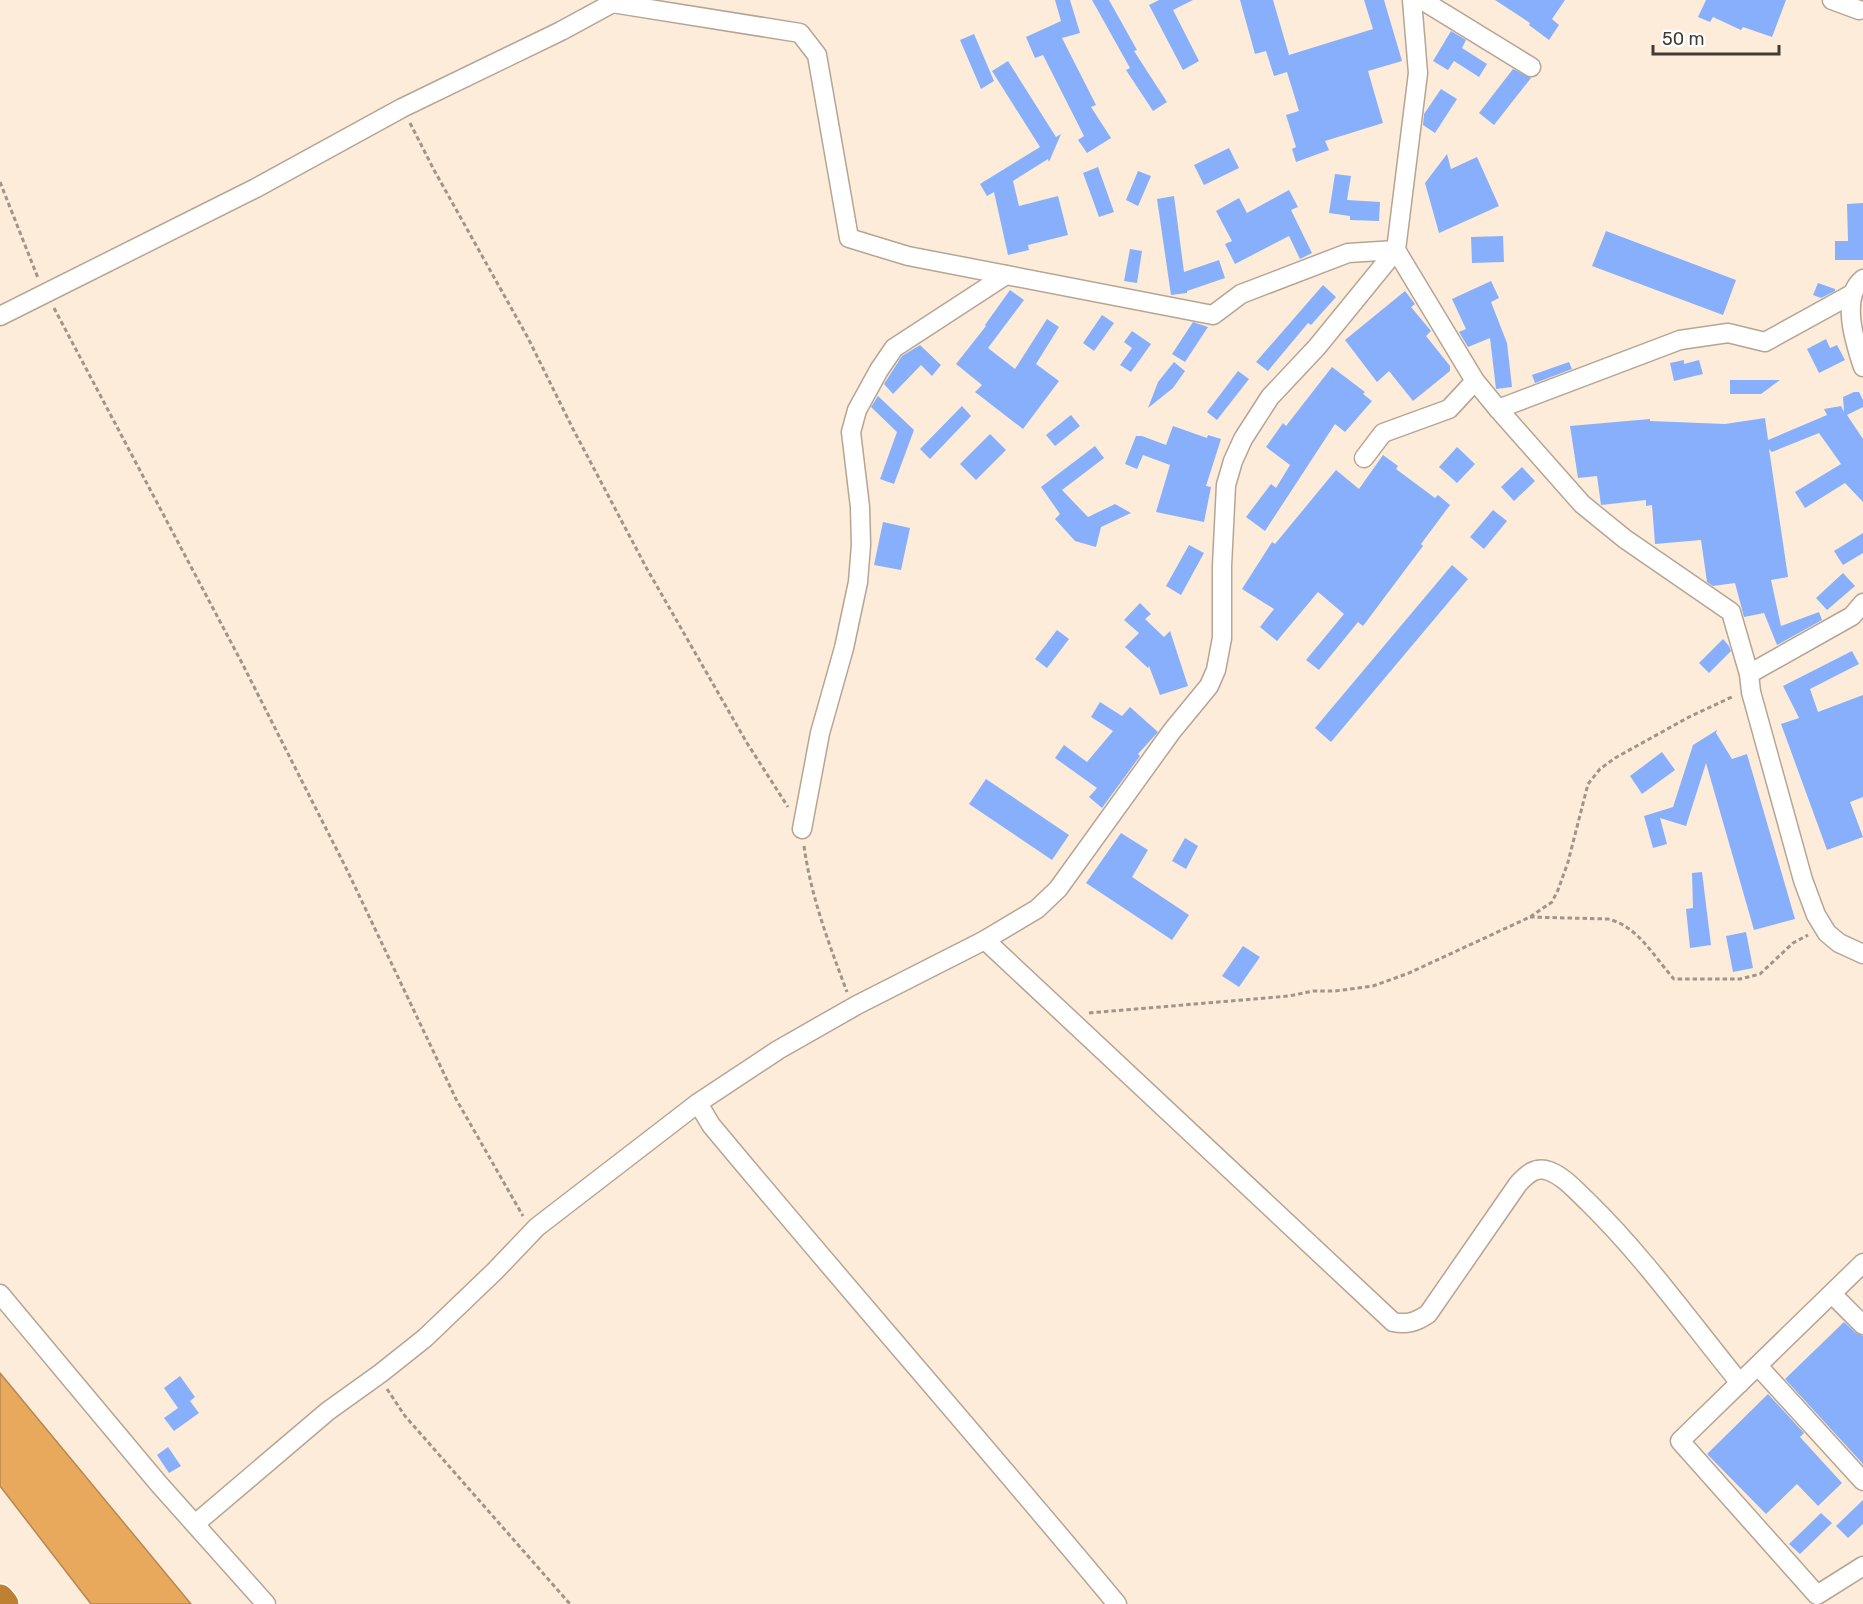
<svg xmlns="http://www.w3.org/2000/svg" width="1863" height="1604" font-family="Rubik,sans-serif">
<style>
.water{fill:#e8a95d;stroke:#b68851;stroke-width:1.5}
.building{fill:#88affc}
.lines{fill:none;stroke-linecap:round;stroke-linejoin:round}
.minor-casing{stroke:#b5a594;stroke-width:21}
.highway-casing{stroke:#fff;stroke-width:30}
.path{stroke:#a19589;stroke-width:3;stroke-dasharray:4.5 3;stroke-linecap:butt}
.minor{stroke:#fff;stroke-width:18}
.highway{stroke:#bd8131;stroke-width:27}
</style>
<rect width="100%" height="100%" fill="#fdecda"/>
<!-- water -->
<path class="water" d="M0 1373 191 1604H91L0 1486Z"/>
<!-- building -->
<g class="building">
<path d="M1055 0H1070L1080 33 1062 38 1096 105 1091 107 1111 138 1087 153 1078 140 1084 136 1043 55 1035 58 1026 37 1061 21Z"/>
<path d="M1092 0H1109L1137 50 1134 51 1167 102 1153 111 1126 70 1130 68Z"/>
<path d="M1159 0H1193L1173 10 1199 61 1183 70 1149 5Z"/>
<path d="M1240 0H1273L1289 55 1373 29 1364 0H1384L1402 61 1368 71 1383 123 1325 141 1329 150 1296 162 1292 149 1296 147 1286 115 1299 111 1287 72 1274 76 1266 51 1255 54Z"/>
<path d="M1495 0H1565L1552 19 1559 25 1549 40 1529 25 1530 23Z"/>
<path d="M1706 0H1786L1772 37 1743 27 1741 30 1713 17 1710 22 1698 17Z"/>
<path d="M1451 31 1466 40 1462 48 1487 64 1479 77 1454 61 1448 70 1433 61Z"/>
<path d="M974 34 994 81 981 89 960 40Z"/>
<path d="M1008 61 1056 137 1061 134 1049 162 1048 159 1013 181 1019 206 1058 196 1068 235 1028 245 1029 250 1008 255 994 192 987 196 980 184 1040 147 992 71Z"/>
<path d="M1513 69 1531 78 1494 125 1479 113Z"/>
<path d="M1441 89 1457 99 1435 133 1423 125 1424 114Z"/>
<path d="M1229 148 1239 168 1204 185 1194 165Z"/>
<path d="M1447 154 1451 169 1477 157 1499 206 1439 233 1425 183Z"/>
<path d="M1098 167 1114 212 1099 217 1083 173Z"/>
<path d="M1138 171 1151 176 1138 206 1126 200Z"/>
<path d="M1335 174 1351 176 1347 200 1380 202 1379 221 1350 220V216L1329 213Z"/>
<path d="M1289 190 1298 207 1291 210 1312 253 1300 259 1289 236 1235 264 1225 244 1232 241 1216 211 1239 198 1247 213Z"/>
<path d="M1174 196 1184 272 1219 260 1225 278 1187 291V293L1171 295 1157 199Z"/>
<path d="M1863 203V260H1835V241H1848L1847 204Z"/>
<path d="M1606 231 1736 280 1723 315 1592 266Z"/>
<path d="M1503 236 1504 262 1472 263 1471 237Z"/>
<path d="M1130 249 1142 251 1137 283 1124 281Z"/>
<path d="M1491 281 1499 298 1491 302 1507 343 1512 387 1496 389 1490 338 1468 347 1459 332 1466 329 1452 299Z"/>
<path d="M1818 283 1835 289V291L1821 298 1813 295Z"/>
<path d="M1323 285 1336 297 1311 325 1308 323 1268 371 1256 362Z"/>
<path d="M1010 290 1024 300 988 348 1015 369 1047 319 1059 327 1036 364 1059 381 1023 429 975 392 982 385 956 364 986 326 985 325Z"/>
<path d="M1405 291 1415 304 1411 307 1431 331 1426 336 1450 366V371L1413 401 1389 371 1377 382 1345 340Z"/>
<path d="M1102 315 1114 323 1094 351 1083 343Z"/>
<path d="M1193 322 1208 327 1185 362 1172 354Z"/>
<path d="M1132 331 1151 344 1131 372 1120 365 1132 348 1124 342Z"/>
<path d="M1826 339 1830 348 1837 345 1845 360 1819 373 1807 349Z"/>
<path d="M920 345 941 365 932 376 921 365 893 394 884 384 902 356Z"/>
<path d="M1684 360V364L1699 360 1703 374 1674 381 1670 363Z"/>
<path d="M1174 362 1185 371 1173 388 1148 408 1158 382Z"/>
<path d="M1569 362 1572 369 1535 383 1532 375Z"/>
<path d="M1332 367 1365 392 1363 394 1372 401 1345 432 1335 424 1265 531 1246 517 1271 484 1276 488 1290 465 1266 447 1283 423 1286 426Z"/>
<path d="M1238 371 1249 379 1217 420 1207 412Z"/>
<path d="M1730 380H1780L1761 394H1730Z"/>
<path d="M1854 392H1859L1863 400V407L1847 415 1863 439V502L1845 483 1805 508 1795 492 1841 464 1819 433 1772 452 1769 449 1788 577 1771 580 1781 626 1819 612 1822 620 1777 645 1764 613 1744 617 1735 583 1713 586 1707 582 1701 540 1655 544 1652 505 1646 506V500L1601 505 1597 476 1578 478 1570 426 1650 419V421L1725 424 1765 418 1768 440 1827 415 1824 409 1841 406 1844 412 1843 397Z"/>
<path d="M878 396 914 430 894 484 880 479 897 432 871 407Z"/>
<path d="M962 406 971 416 930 459 920 449Z"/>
<path d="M1071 415 1080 426 1055 446 1046 435Z"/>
<path d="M1173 426 1207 438 1208 435 1221 439 1206 486 1211 487 1204 522 1156 512 1170 465 1143 455 1137 469 1125 464 1136 436H1142L1166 445Z"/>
<path d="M990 434 1006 450 976 480 960 464Z"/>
<path d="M1095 446 1104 458 1062 490 1088 517 1115 504 1131 513 1101 527 1096 547 1075 541 1055 519 1060 514 1041 487Z"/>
<path d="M1457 447 1475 464 1457 483 1439 467Z"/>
<path d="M1383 455 1398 466 1396 469 1435 498 1438 495 1450 505 1421 544 1423 546 1363 626 1358 622 1319 670 1306 660 1344 614 1318 592 1277 641 1260 627 1274 609 1242 589 1272 542 1275 544 1336 470 1359 489Z"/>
<path d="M1522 467 1535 481 1514 501 1501 487Z"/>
<path d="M1493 510 1507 521 1484 549 1470 537Z"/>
<path d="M883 522 910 528 901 570 874 565Z"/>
<path d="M1863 533V553L1843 565 1834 551Z"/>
<path d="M1189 545 1204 553 1181 595 1166 586Z"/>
<path d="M1452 565 1468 579 1331 742 1315 728Z"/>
<path d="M1843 573 1855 586 1827 610 1816 598Z"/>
<path d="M1140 603 1151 614 1145 619 1164 637 1170 631 1188 686 1160 695 1149 666 1148 668 1125 647 1139 633 1124 620Z"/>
<path d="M1057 630 1069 639 1047 668 1035 659Z"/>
<path d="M1723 639 1729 646 1731 651 1709 673 1699 663Z"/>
<path d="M1852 651 1859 664 1810 689 1818 712 1863 695V797L1850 802 1863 837 1827 850 1781 724 1799 718 1783 686Z"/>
<path d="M1100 702 1122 716 1130 707 1158 732 1138 754 1140 756 1102 808 1089 797 1097 788 1055 758 1064 745 1087 762 1113 731 1091 717Z"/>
<path d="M1717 730 1716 733 1732 759 1747 754 1795 919 1754 930 1706 763 1686 826 1660 818 1667 844 1653 848 1644 816 1673 807 1693 745Z"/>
<path d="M1662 752 1675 770 1642 794 1630 776Z"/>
<path d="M986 779 1069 835 1052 860 969 804Z"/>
<path d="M1121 833 1148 850 1132 877 1189 915 1172 940 1086 883Z"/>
<path d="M1185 838 1198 846 1186 869 1172 861Z"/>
<path d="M1702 872 1711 945 1690 948 1686 909 1693 908 1692 873Z"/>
<path d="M1746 932 1753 968 1733 972 1726 936Z"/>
<path d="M1243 946 1260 957 1239 987 1222 976Z"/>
<path d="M1844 1322 1856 1333 1863 1336V1464L1785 1379Z"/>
<path d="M180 1376 195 1397 190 1401 199 1413 174 1431 164 1418 178 1408 164 1388Z"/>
<path d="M1768 1394 1804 1433 1800 1437 1842 1483 1818 1506 1797 1484 1766 1514 1707 1454Z"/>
<path d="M168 1447 181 1466 169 1473 157 1455Z"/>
<path d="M1863 1500V1524L1848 1538 1836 1526Z"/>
<path d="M1821 1513 1832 1523 1800 1554 1789 1544Z"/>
</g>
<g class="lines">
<!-- minor casing -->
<g class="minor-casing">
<g id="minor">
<path d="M1412 0 1418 73 1396 250 1475 381 1498 409 1582 504 1625 539 1731 612 1749 674 1751 692 1803 880 1816 915 1827 933 1839 943 1863 954"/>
<path d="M1422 0 1531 67"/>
<path d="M1832 0 1859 10"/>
<path d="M612 3 800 33 817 55 849 238 908 256 1213 315 1241 294 1348 253 1396 250"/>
<path d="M1863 279C1840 297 1855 343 1863 367"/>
<path d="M0 316 256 188 402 108 561 31 618 0"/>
<path d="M1498 409 1680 340 1728 333 1765 342 1852 294"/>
<path d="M1364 458 1383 433 1449 409 1475 381"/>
<path d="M1749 674 1852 616 1863 603"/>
<path d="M802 829 820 733 844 648 858 582 861 545 860 507 851 432 857 410 879 370 894 348 1006 275"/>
<path d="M985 940 1393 1322C1407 1325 1416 1322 1428 1314L1518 1184C1527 1174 1536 1166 1549 1171 1565 1177 1577 1192 1589 1203 1645 1258 1691 1323 1740 1383"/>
<path d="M698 1103 711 1125C845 1286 983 1443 1117 1604"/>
<path d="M1863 1263 1680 1441 1817 1595 1863 1566"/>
<path d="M0 1294 158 1483 266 1604"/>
<path d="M1832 1294 1863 1325"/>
<path d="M1758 1366 1863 1481"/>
<path d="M195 1524 328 1411 381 1373 425 1338 495 1271 537 1227 698 1103 778 1050 857 1005 985 940 1037 909 1058 889 1172 731 1209 686 1216 670 1222 638V566L1226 485 1233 461 1243 439 1270 397 1317 347 1396 250"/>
</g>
</g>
<!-- highway casing -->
<g class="highway-casing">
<path id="highway" d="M0 1598 5 1604"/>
</g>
<!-- path -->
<g class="path">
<path d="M410 123 434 170 528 338 573 429 647 569 747 743 788 807"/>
<path d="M0 182 38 278"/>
<path d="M54 308 243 665 347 870 456 1099 523 1216"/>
<path d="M804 846C811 897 829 944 847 992"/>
<path d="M1530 917 1608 919C1638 926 1654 957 1674 979H1740L1760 974 1793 943 1808 935"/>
<path d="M1089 1013 1289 996 1313 991H1335L1373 986 1409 973 1530 917 1552 902 1558 890 1568 862 1588 784 1600 769 1615 758 1689 717 1734 696"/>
<path d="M387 1389 405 1416 570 1604"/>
</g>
<!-- minor -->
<use href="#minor" class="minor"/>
<!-- highway -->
<use href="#highway" class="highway"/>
</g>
<!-- scale -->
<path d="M1653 45v9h126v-9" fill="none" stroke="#423b34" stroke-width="3"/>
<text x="1662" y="45" font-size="18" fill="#423b34" stroke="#ffffff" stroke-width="4.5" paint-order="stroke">50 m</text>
</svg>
